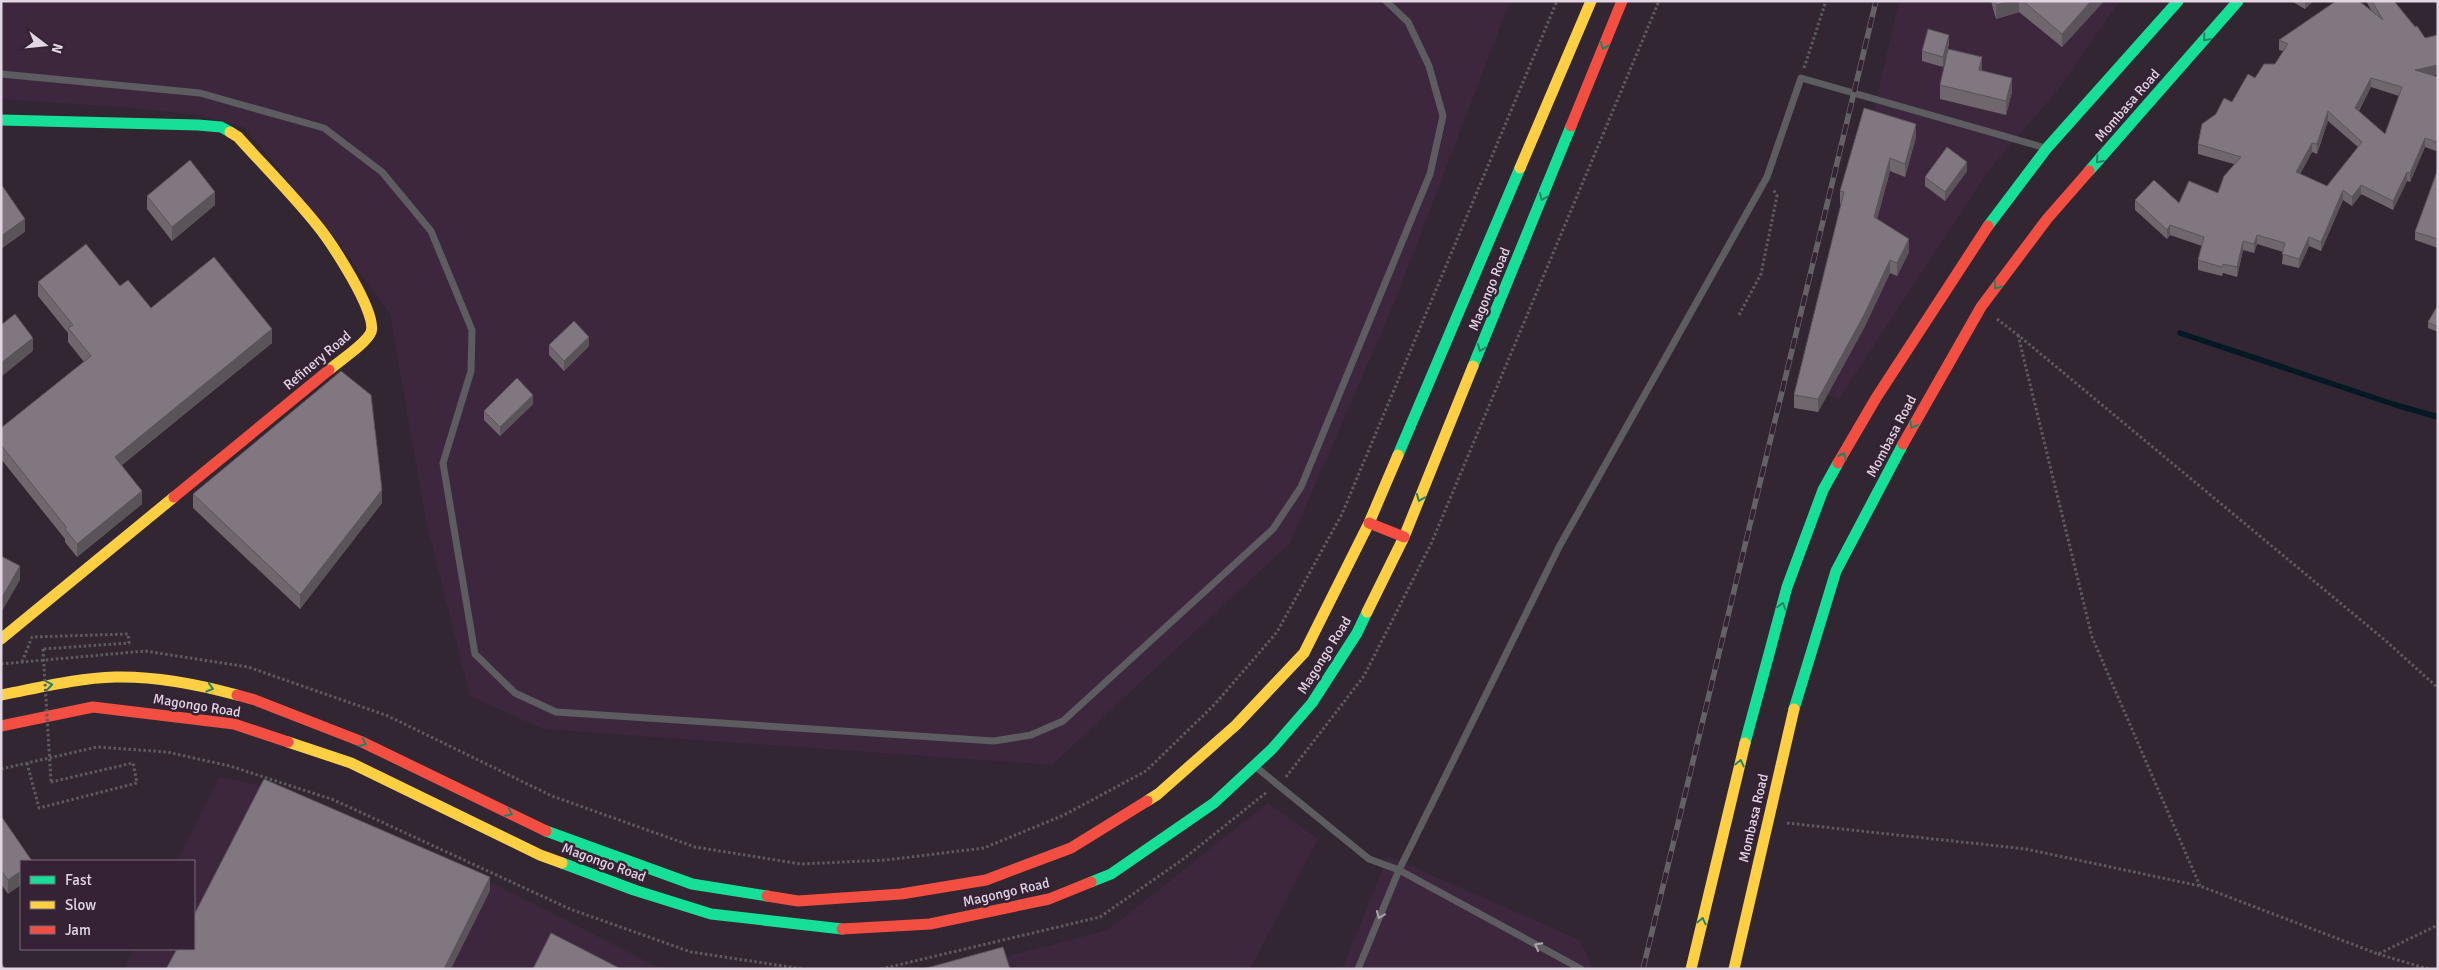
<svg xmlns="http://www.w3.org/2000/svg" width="2439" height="970" font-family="Signika,sans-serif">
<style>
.built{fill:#3d273d}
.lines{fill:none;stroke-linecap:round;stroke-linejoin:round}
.stream{stroke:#041924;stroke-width:5.5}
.path{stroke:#5d5b61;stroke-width:3;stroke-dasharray:2.5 2.5;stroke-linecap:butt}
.lane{stroke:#5d5c61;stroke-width:7}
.fast{stroke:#16e098;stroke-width:11}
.slow{stroke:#ffcf43;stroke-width:11}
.jam{stroke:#f24e42;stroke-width:11}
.rail-casing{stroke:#646267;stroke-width:5.5}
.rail{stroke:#352235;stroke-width:4;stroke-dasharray:11;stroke-linecap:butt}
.path-bridge{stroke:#5d5b61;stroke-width:3;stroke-dasharray:2.5 2.5;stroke-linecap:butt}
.wall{fill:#6f666e;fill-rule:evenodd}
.shaded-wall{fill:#5a535a}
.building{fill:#817780;stroke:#5a535a;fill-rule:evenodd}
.oneway{stroke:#268166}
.oneway2{stroke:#ada5ae}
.labels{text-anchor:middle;stroke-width:5;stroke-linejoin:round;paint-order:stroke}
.street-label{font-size:14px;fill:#e2d6e2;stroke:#352235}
</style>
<rect width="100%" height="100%" fill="#312631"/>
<!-- built -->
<g class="built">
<path d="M1 1H1510L1395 301 1290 543 1052 765 543 729 470 696 425 516 390 314 334 237 245 128 205 116 132 108 1 99Z"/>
<path d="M1899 1H2120L2057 91 1988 171 1839 399 1810 390Z"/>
<path d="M219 777 267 787 375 831 502 888 662 969H124L134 949H194V861H177Z"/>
<path d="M1268 803 1318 839 1250 969H958L1108 930Z"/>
<path d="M1388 856 1580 940 1593 969H1342Z"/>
</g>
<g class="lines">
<!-- stream -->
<path class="stream" d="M2180 333 2396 405 2438 417"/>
<!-- path -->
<g class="path">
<path d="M1804 68 1826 1"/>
<path d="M1739 315 1761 274 1777 196 1773 189"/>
<path d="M1997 319 2018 335 2386 641 2438 688"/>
<path d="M2018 335 2092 637 2200 886"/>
<path d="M22 662 32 637 128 634 129 643 43 649"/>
<path d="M1 664 145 651 248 667 388 716 552 796 695 847 801 864 886 860 984 848 1064 815 1146 771 1215 704 1277 632 1342 514 1557 1"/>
<path d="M27 763 39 808 137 783 133 763 51 782"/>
<path d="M1 769 97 747 167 752 230 766 334 800 570 909 691 952 803 969"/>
<path d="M1286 777 1364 676 1431 544 1659 1"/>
<path d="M1787 823 2026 849 2200 886 2378 954 2438 925"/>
<path d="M2378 954 2428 969"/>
<path d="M881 969 1100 917 1182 860 1267 792"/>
</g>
<!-- lane -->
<g class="lane">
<path d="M1 74 200 93 324 128 382 172 431 231 472 330 471 371 443 463 475 654 515 693 556 712 994 741 1031 735 1063 721 1273 529 1301 487 1430 174 1443 116 1429 66 1408 22 1386 1"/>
<path d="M1256 767 1369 859 1399 870 1581 969"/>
<path d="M1358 969 1399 870 1559 547 1767 177 1801 78 2042 147"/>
</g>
<!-- fast -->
<g class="fast">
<path d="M1 120 198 125 221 127 230 132"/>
<path d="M2089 171 2238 1"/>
<path d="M1988 226 2047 148 2178 1"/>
<path d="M1473 366 1571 126"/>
<path d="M1398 455 1520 168"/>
<path d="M1794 709 1836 571 1903 444"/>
<path d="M1745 743 1787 587 1823 490 1838 463"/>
<path d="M546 831 692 884 767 896"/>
<path d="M562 863 634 890 711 914 842 929"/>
<path d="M1091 882 1111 874 1214 803 1272 749 1312 703 1357 633 1367 612"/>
</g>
<!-- slow -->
<g class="slow">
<path d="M230 132 238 137C264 166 292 194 317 225 330 241 378 313 371 332 366 344 339 361 329 370"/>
<path d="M1520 168 1591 1"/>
<path d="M1367 612 1404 537 1473 366"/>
<path d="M1 639 174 497"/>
<path d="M1 695C38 688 77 678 115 677 157 676 197 684 237 695"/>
<path d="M288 742 351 763 540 855 562 863"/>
<path d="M1147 801 1158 794 1236 725 1304 653 1369 523 1398 455"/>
<path d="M1691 969 1745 743"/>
<path d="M1734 969 1794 709"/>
</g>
<!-- jam -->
<g class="jam">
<path d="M1571 126 1622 1"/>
<path d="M1903 444 1981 307 2047 219 2089 171"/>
<path d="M1838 463 1876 398 1988 226"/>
<path d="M174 497 329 370"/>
<path d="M1369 523 1404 537"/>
<path d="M237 695 255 700 360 741 546 831"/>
<path d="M1 726 93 707 234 724 288 742"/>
<path d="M767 896 798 901 901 894 986 880 1071 848 1147 801"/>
<path d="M842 929 930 924 1049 899 1091 882"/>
</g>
<!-- rail casing -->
<g class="rail-casing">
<path id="rail" d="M1643 969 1876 1"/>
</g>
<!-- rail -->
<use href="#rail" class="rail"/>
<!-- path-bridge -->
<path class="path-bridge" d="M43 649 51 782"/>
</g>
<!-- wall -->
<g class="wall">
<path d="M1991 1H2104L2062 47 2019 12 1996 19Z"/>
<path d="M2291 1H2313L2305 9Z"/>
<path d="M2366 1H2394L2425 38 2438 35V74L2433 75 2438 77 2436 151 2425 147 2410 182 2407 181 2393 210 2361 194 2352 206 2343 200 2321 251 2309 246 2299 268 2282 264 2283 252 2257 244 2254 253 2243 250 2237 277 2223 273 2222 276 2198 270V260L2202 246 2170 235 2167 239 2135 210V200L2179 203 2218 193 2234 164 2198 154V144L2232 102 2255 78 2275 64 2283 51 2279 50V40L2372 12ZM2371 87 2399 96 2385 134 2359 111ZM2328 121 2358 147 2327 186 2300 174 2312 152 2317 154Z"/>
<path d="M1949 44 1943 67 1922 61V51Z"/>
<path d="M1982 71 2012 92 2006 115 1940 99V85Z"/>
<path d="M1916 137 1905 177 1890 171 1877 219 1909 252 1897 276 1890 273 1864 328 1818 412 1794 408V395L1841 204H1840V191Z"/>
<path d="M2438 169V248L2415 240V232Z"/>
<path d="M1967 171 1945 201 1925 186V177Z"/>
<path d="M147 196 215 205 172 241 147 209Z"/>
<path d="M38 282 120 286 151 308 272 343 122 465 142 504 77 557 65 542V539L1 459V428L84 362 68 342V333L38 296Z"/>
<path d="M2438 305V332L2428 328V322Z"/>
<path d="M549 345 589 346 564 371 549 355Z"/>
<path d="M533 404 500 436 484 420V411Z"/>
<path d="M193 494 382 503 300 609 193 508Z"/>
<path d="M1 816 32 861 8 894 1 884Z"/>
</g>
<!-- shaded-wall -->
<g class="shaded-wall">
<path d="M2009 1H2019V12L1996 19V5Z"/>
<path d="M2091 1H2104L2062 47V34Z"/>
<path d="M2305 1H2313L2305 9Z"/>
<path d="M1949 35V44L1943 67V57Z"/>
<path d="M1982 57V71L1979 70Z"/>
<path d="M2438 65V74L2415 80V70Z"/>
<path d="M2012 78V92L2006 115V101Z"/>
<path d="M2371 78V87L2355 117V108Z"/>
<path d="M2328 111V121L2317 154V144Z"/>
<path d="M1916 124V137L1905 177V164Z"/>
<path d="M2425 138V147L2410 182V173Z"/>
<path d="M2438 138V147L2436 151V142Z"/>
<path d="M2312 143V152L2296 182V172Z"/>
<path d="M1890 158V171L1874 231V217Z"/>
<path d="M1967 162V171L1945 201V192Z"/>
<path d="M2407 172V181L2393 210V201Z"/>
<path d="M2361 185V194L2352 206V197Z"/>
<path d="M2343 190V200L2321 251V242Z"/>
<path d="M215 192V205L172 241V227Z"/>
<path d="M25 219V232L1 249V236Z"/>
<path d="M2170 225V235L2167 239V230Z"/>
<path d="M2257 235V244L2254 253V244Z"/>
<path d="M2309 237V246L2299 268V259Z"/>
<path d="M1909 239V252L1897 276V263Z"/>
<path d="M2243 241V250L2237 277V267Z"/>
<path d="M1890 260V273L1864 328 1818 412V399Z"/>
<path d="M272 329V343L115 470V457Z"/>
<path d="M589 337V346L564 371V361Z"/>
<path d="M33 338V351L1 377V363Z"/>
<path d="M533 395V404L500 436V427Z"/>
<path d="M382 490V503L300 609V595Z"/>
<path d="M142 491V504L77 557V544Z"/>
<path d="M20 566V580L1 613V599Z"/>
<path d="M21 871V885L8 894V880Z"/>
<path d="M490 877V891L451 969H444Z"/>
</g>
<!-- building -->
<g class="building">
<path d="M1995 1H2009L1996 5Z"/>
<path d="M2023 1H2091L2062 34Z"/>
<path d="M2336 1H2359L2383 20 2372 1H2394L2415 27 2417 26 2425 38 2438 35V65L2415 70 2438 77V138L2436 142 2425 138 2410 173 2407 172 2393 201 2361 185 2352 197 2343 190 2321 242 2309 237 2299 259 2282 254 2285 243 2257 235 2254 244 2243 241 2237 267 2223 264 2222 267 2198 260 2204 237 2170 225 2167 230 2135 200 2154 180 2179 203 2189 181 2218 193 2224 176 2241 157 2198 144 2202 124 2216 114 2224 98 2232 102 2248 74 2255 78 2264 64H2275L2288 44 2279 40ZM2371 78 2402 87 2385 134 2355 108ZM2328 111 2362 142 2327 186 2296 172 2312 143 2317 144Z"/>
<path d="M1928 29 1949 35 1943 57 1922 51Z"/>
<path d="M1948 49 1982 57 1979 70 2012 78 2006 101 1940 85Z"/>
<path d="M1864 108 1916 124 1905 164 1890 158 1874 217 1909 239 1897 263 1890 260 1864 315 1818 399 1794 395 1844 192 1840 191Z"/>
<path d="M1947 147 1967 162 1945 192 1925 177Z"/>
<path d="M190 160 215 192 172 227 147 196Z"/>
<path d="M2438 169V239L2415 232Z"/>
<path d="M1 184 25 219 1 236Z"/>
<path d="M86 244 120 286 128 280 151 308 214 257 272 329 115 457 142 491 77 544 65 529 66 527 1 445V428L91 356 68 328 73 325 38 282Z"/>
<path d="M2438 305V327L2428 322Z"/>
<path d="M15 314 33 338 1 363V325Z"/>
<path d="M574 321 589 337 564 361 549 345Z"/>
<path d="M341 371 371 395 382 490 300 595 193 494Z"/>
<path d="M517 378 533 395 500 427 484 411Z"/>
<path d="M1 556 20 566 1 599Z"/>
<path d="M264 779 490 877 444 969H166L177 949H194V915Z"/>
<path d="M1 816 32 861H21V871L8 880 1 870Z"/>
<path d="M551 933 621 969H533Z"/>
<path d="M1003 947 1010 969H923Z"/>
<path d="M1 963 5 968 3 969H1Z"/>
</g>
<!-- one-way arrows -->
<defs><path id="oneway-chevron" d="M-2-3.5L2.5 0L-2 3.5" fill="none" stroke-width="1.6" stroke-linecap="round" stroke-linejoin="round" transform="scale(1.25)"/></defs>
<g class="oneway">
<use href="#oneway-chevron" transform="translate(2206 38) rotate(131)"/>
<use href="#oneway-chevron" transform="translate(1604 46) rotate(112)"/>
<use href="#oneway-chevron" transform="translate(2099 160) rotate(132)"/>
<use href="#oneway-chevron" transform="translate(1543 197) rotate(112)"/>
<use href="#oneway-chevron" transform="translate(1997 286) rotate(127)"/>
<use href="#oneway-chevron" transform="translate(1481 348) rotate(112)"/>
<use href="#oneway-chevron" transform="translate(1913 425) rotate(119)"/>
<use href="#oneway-chevron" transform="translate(1843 456) rotate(-60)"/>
<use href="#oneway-chevron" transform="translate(1420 498) rotate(112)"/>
<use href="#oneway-chevron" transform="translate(1782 606) rotate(-74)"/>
<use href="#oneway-chevron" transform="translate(49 685) rotate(-10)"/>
<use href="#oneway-chevron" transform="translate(210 688) rotate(16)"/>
<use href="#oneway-chevron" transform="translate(363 743) rotate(24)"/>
<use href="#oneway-chevron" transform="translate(1740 763) rotate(-77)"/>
<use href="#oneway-chevron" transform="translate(509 813) rotate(26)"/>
<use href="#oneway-chevron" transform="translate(1702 921) rotate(-77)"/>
</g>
<g class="oneway2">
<use href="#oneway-chevron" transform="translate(1380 915) rotate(112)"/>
<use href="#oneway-chevron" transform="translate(1538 946) rotate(-152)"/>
</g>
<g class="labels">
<!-- street labels -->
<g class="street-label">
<text transform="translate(2127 105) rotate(-49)" y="5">Mombasa Road</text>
<text transform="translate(1489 289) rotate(-68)" y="5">Magongo Road</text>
<text transform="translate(317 360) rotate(-40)" y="5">Refinery Road</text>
<text transform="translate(1891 436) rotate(-62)" y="5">Mombasa Road</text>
<text transform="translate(1324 655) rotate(-58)" y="5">Magongo Road</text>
<text transform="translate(197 705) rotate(9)" y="5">Magongo Road</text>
<text transform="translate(1753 818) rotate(-77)" y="5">Mombasa Road</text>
<text transform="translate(604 862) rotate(20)" y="5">Magongo Road</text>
<text transform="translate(1006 892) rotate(-13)" y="5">Magongo Road</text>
</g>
</g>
<!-- border -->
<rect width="2439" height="970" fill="none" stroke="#e2d6e2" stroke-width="5"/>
<!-- legend -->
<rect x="20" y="860" width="175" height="90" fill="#352235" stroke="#7a6a7a"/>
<rect x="30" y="876" width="25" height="8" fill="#16e098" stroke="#7a6a7a"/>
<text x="65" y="885" font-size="15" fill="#e2d6e2">Fast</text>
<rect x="30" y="901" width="25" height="8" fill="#ffcf43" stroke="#7a6a7a"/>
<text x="65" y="910" font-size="15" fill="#e2d6e2">Slow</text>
<rect x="30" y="926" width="25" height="8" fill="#f24e42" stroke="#7a6a7a"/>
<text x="65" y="935" font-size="15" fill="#e2d6e2">Jam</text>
<!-- north arrow -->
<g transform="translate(45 45) rotate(106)" stroke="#352235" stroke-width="4" paint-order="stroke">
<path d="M0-4L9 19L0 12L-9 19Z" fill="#e2d6e2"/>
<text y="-8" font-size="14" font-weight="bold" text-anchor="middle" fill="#e2d6e2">N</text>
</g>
</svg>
